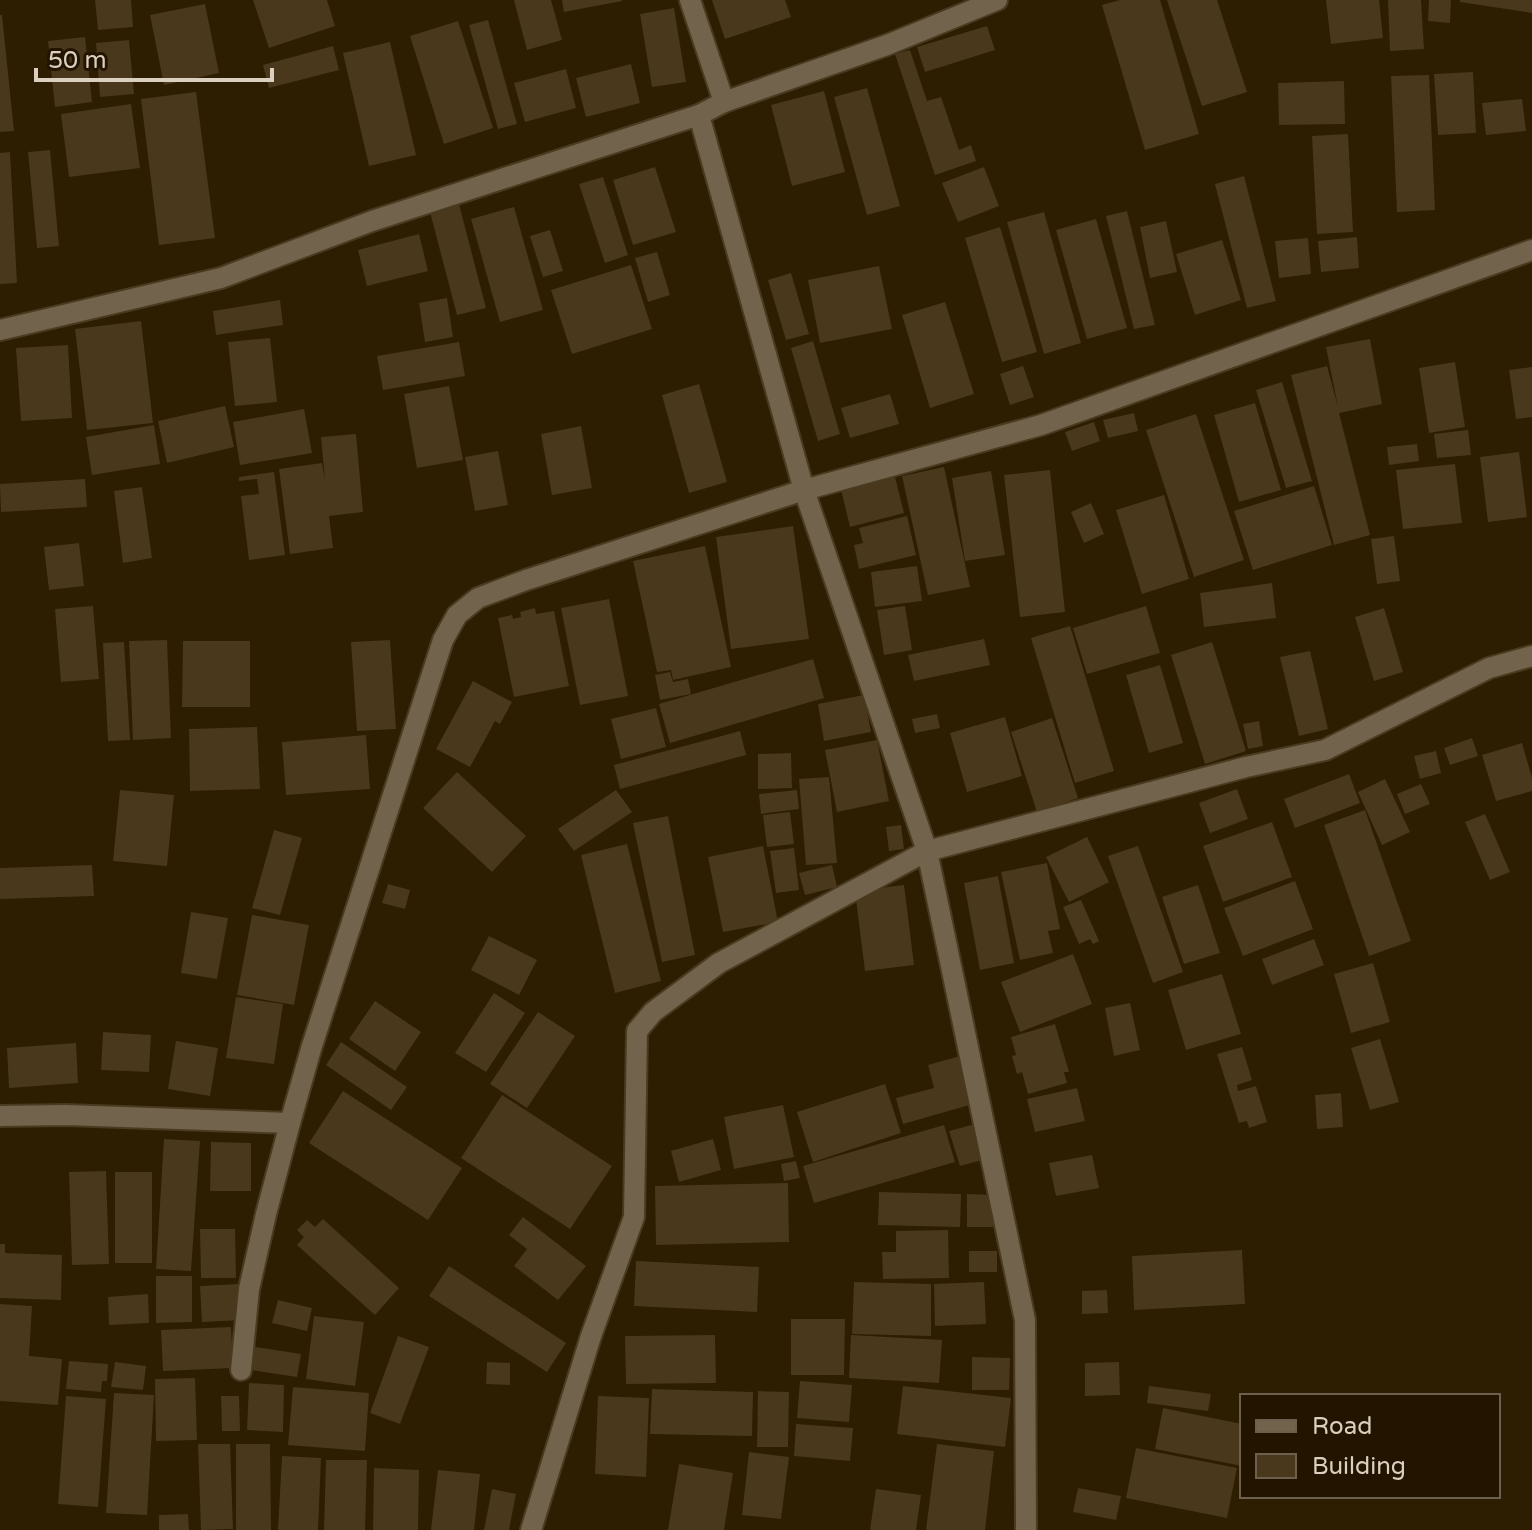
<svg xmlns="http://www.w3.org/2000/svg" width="1532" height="1530" font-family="'Varela Round',sans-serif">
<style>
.building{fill:#49381b}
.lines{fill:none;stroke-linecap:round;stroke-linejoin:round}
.minor-casing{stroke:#493a20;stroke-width:24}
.minor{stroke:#72634c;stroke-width:20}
</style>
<rect width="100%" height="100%" fill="#2d1d01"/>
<!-- building -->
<g class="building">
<path d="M95 0H131L133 27 98 30Z"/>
<path d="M253 0H327L335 26 269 48Z"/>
<path d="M514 0H551L562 40 527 50Z"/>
<path d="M562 0H622V1L564 12Z"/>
<path d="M712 0H785L791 17 725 39Z"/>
<path d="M1120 0H1160L1199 134 1145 150 1102 5Z"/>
<path d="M1167 0H1217L1247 92 1202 106Z"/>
<path d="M1326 0H1379L1383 38 1331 44Z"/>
<path d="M1388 0H1421L1424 49 1390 51Z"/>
<path d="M1429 0H1451L1450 23 1428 21Z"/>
<path d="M1460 0H1532V13L1460 2Z"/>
<path d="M205 4 219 73 164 85 150 15Z"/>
<path d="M674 8 686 82 652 87 640 14Z"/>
<path d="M0 15H2L14 131 0 132Z"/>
<path d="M488 20 517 124 498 129 469 25Z"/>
<path d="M458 21 493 128 444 144 410 36Z"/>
<path d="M987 26 995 50 925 72 917 47Z"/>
<path d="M85 37 92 102 55 107 48 41Z"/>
<path d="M129 40 134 94 100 97 96 43Z"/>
<path d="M390 42 416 155 369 166 343 53Z"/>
<path d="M333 46 339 70 269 88 263 65Z"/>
<path d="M910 50 927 101 941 97 959 150 971 145 976 161 935 175 895 54Z"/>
<path d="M631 64 640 103 586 117 576 78Z"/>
<path d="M566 69 576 108 525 122 514 83Z"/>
<path d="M1473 72 1476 133 1438 135 1434 74Z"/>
<path d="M1429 75 1435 210 1397 212 1391 76Z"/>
<path d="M1344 81 1345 124 1279 125 1278 83Z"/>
<path d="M867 88 900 206 867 215 834 97Z"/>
<path d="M824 91 845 172 792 186 771 105Z"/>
<path d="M196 92 215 238 159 245 141 99Z"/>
<path d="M1522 99 1526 131 1486 135 1482 103Z"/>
<path d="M131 104 140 168 69 177 61 114Z"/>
<path d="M1348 134 1353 232 1317 234 1312 136Z"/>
<path d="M50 150 59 246 37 248 28 152Z"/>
<path d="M10 152 17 283 0 284V153Z"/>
<path d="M655 167 676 232 633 245 613 180Z"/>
<path d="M984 167 999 206 958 222 942 183Z"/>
<path d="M1244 176 1276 301 1247 308 1215 184Z"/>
<path d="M603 177 628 255 605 263 579 184Z"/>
<path d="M459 204 486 308 457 315 430 212Z"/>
<path d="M514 207 543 310 500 322 471 219Z"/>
<path d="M1127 211 1155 325 1134 329 1106 216Z"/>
<path d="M1044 212 1081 343 1044 354 1007 222Z"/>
<path d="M1096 219 1127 328 1087 339 1056 230Z"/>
<path d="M1166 221 1177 272 1150 278 1140 227Z"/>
<path d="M1000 227 1037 352 1002 362 965 238Z"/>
<path d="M550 230 563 271 543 277 530 236Z"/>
<path d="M419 234 428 271 367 286 358 250Z"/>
<path d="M1357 237 1359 268 1321 272 1318 241Z"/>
<path d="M1308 238 1311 274 1279 278 1275 241Z"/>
<path d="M1222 240 1241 300 1195 315 1176 254Z"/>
<path d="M657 252 670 295 648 302 635 258Z"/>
<path d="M631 265 652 329 572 354 551 290Z"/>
<path d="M879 266 892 329 820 343 808 280Z"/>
<path d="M791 273 809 334 786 340 768 280Z"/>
<path d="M447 298 453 337 425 342 419 303Z"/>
<path d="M280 300 283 325 216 335 213 311Z"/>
<path d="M945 302 974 394 930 408 902 315Z"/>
<path d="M141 321 153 423 87 430 75 329Z"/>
<path d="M270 338 277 402 235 406 228 342Z"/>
<path d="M1370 339 1382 404 1339 413 1370 535 1334 545 1291 375 1327 366 1338 407 1326 347Z"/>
<path d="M813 341 840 434 818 441 791 348Z"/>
<path d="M459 342 465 376 383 390 377 356Z"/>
<path d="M68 345 72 418 21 421 16 348Z"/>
<path d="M1455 362 1465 427 1429 433 1419 368Z"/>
<path d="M1023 366 1034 397 1010 405 1000 374Z"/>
<path d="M1532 367V417L1516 419 1509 370Z"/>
<path d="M1282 382 1312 481 1286 488 1256 390Z"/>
<path d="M699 384 727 482 689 493 662 395Z"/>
<path d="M449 386 463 460 417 468 404 394Z"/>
<path d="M890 394 899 424 850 438 841 408Z"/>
<path d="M1255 403 1281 490 1239 502 1214 415Z"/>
<path d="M225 406 234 447 167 463 158 421Z"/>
<path d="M304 409 312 453 240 465 233 422Z"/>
<path d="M1134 413 1138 431 1108 438 1103 420Z"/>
<path d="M1196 414 1244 560 1194 577 1146 430Z"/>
<path d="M1094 422 1100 441 1072 451 1065 432Z"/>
<path d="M154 425 160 464 92 475 86 437Z"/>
<path d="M581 426 592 488 552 495 541 434Z"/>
<path d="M1468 430 1471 455 1437 458 1434 434Z"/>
<path d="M356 434 363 512 329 516 333 548 290 554 279 469 322 463 325 480 321 437Z"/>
<path d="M1417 444 1419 461 1389 465 1387 447Z"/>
<path d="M498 451 508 505 475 511 465 457Z"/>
<path d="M1519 452 1527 517 1488 522 1480 457Z"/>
<path d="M1455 464 1462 523 1403 529 1396 470Z"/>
<path d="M944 467 970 587 928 595 902 476Z"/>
<path d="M1050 470 1065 612 1020 617 1004 475Z"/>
<path d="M991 471 1005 555 965 561 952 478Z"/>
<path d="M274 472 285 555 249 560 241 496 259 494 257 479 239 481V477Z"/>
<path d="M894 473 904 513 850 527 840 485Z"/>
<path d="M85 479 87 507 1 512 0 484Z"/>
<path d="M1314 486 1332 545 1253 570 1234 511Z"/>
<path d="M142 487 152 558 123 563 114 491Z"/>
<path d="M1164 495 1189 579 1142 594 1116 510Z"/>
<path d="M1091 503 1104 534 1084 543 1071 512Z"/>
<path d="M907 516 916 555 859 569 854 545 863 543 859 528Z"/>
<path d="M793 526 809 639 731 649 716 537Z"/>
<path d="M1394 536 1400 581 1377 584 1371 539Z"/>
<path d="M79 543 84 586 49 590 44 547Z"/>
<path d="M705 546 731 667 673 680 671 670 657 672 633 561Z"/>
<path d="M917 566 922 601 875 607 871 572Z"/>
<path d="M1272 583 1276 618 1204 627 1200 593Z"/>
<path d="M609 599 628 696 580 705 561 608Z"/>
<path d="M93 606 99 679 61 682 55 609Z"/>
<path d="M905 606 912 650 884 655 877 610Z"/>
<path d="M1146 606 1160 653 1087 674 1073 628Z"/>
<path d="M535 608 536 614 554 611 569 686 514 697 498 618 512 615 513 619 521 617 520 612Z"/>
<path d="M1384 608 1403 672 1374 681 1355 617Z"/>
<path d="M1070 626 1114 771 1075 783 1031 638Z"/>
<path d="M984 639 990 665 914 681 908 655Z"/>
<path d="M167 640 171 738 133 740 129 641Z"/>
<path d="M390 640 396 729 357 731 351 642Z"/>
<path d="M183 641H250V707H182Z"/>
<path d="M124 642 130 740 108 741 103 643Z"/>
<path d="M1212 642 1246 751 1205 764 1171 655Z"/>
<path d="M1310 651 1328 729 1299 736 1280 657Z"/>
<path d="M813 659 824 698 670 743 659 704Z"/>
<path d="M1160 665 1183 743 1149 753 1126 675Z"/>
<path d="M670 672 673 682 688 679 691 694 660 700 655 675Z"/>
<path d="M473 681 512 702 500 724 495 721 470 767 436 749Z"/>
<path d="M864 695 871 732 824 741 818 704Z"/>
<path d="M656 708 666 747 621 759 611 719Z"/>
<path d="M937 714 940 728 915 733 912 719Z"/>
<path d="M1005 717 1022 776 967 792 950 733Z"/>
<path d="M1052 718 1078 798 1037 812 1011 732Z"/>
<path d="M1259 721 1263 746 1248 749 1243 724Z"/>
<path d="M257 727 260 789 190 791 189 729Z"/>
<path d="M740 731 746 755 620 789 614 765Z"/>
<path d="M366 735 370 789 286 795 282 742Z"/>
<path d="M1472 738 1478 756 1450 765 1444 748Z"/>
<path d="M877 740 889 801 837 812 825 750Z"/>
<path d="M1522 743 1532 778V791L1496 801 1482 755Z"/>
<path d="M1436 751 1441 773 1420 779 1414 756Z"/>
<path d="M791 753 792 788 758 789V754Z"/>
<path d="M457 772 526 836 492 872 423 808Z"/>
<path d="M1349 774 1360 803 1295 828 1284 799Z"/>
<path d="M829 777 837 863 806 865 799 779Z"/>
<path d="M1385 779 1410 832 1382 845 1358 792Z"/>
<path d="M1421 784 1430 804 1405 814 1397 794Z"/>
<path d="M1237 789 1248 819 1210 833 1199 803Z"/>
<path d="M120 790 174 795 167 866 113 861Z"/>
<path d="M616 790 632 812 574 851 558 829Z"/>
<path d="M797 790 799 809 761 814 759 794Z"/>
<path d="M1365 810 1411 941 1369 956 1324 825Z"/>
<path d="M790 812 794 844 767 847 763 815Z"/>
<path d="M1485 814 1510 872 1490 880 1465 822Z"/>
<path d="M668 816 695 955 662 962 633 823Z"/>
<path d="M1272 822 1292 877 1223 902 1203 846Z"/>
<path d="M901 825 904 849 889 851 886 827Z"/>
<path d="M274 830 302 838 280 915 252 908Z"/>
<path d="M1087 837 1109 882 1069 902 1046 857Z"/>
<path d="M627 844 661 981 615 993 581 855Z"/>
<path d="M763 846 778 922 723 932 708 857Z"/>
<path d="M1138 846 1183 972 1153 983 1108 856Z"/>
<path d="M794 848 799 890 776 893 770 851Z"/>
<path d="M1047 863 1060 929 1048 931 1053 953 1020 960 1001 872Z"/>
<path d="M92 865 94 896 0 899V868Z"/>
<path d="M832 865 837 887 805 895 799 873Z"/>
<path d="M998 876 1014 963 980 970 964 883Z"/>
<path d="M1295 881 1313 929 1243 956 1224 908Z"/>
<path d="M388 884 410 890 405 909 382 903Z"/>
<path d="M904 885 914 965 865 971 855 891Z"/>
<path d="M1198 885 1220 953 1184 964 1162 897Z"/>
<path d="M1081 900 1099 941 1093 944 1090 939 1079 944 1063 907Z"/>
<path d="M191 912 228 918 217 979 181 973Z"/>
<path d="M252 915 309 925 294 1005 237 995Z"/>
<path d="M489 936 537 960 519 995 471 970Z"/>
<path d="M1314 939 1324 965 1272 985 1262 959Z"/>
<path d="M1073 954 1092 1004 1020 1032 1001 982Z"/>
<path d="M1373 963 1390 1022 1351 1033 1334 974Z"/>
<path d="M1222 974 1241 1034 1186 1050 1168 990Z"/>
<path d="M494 993 525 1013 486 1072 455 1053Z"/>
<path d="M236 997 283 1004 274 1064 226 1058Z"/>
<path d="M375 1001 421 1032 395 1071 349 1039Z"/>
<path d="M1130 1003 1140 1050 1114 1056 1105 1008Z"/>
<path d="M538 1012 575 1036 527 1108 490 1084Z"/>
<path d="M1055 1024 1069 1072H1064L1067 1083 1028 1094 1022 1072 1017 1074 1012 1056 1016 1055 1011 1037Z"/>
<path d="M103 1032 151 1035 149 1072 101 1070Z"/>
<path d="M1380 1039 1399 1102 1370 1110 1351 1048Z"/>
<path d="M176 1041 218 1048 210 1096 168 1089Z"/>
<path d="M341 1042 407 1087 391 1110 326 1065Z"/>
<path d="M76 1043 78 1083 9 1088 7 1048Z"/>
<path d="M1242 1047 1252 1080 1237 1085 1238 1091 1256 1086 1267 1122 1249 1128 1247 1121 1239 1123 1217 1054Z"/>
<path d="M960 1056 973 1104 903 1124 896 1098 934 1088 928 1065Z"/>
<path d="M885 1084 901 1133 813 1162 797 1112Z"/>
<path d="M1077 1088 1085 1121 1035 1132 1027 1099Z"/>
<path d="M343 1091 462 1168 428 1220 309 1143Z"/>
<path d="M1341 1093 1343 1127 1317 1129 1315 1095Z"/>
<path d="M502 1095 612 1166 570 1229 461 1158Z"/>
<path d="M783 1105 794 1157 734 1169 724 1117Z"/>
<path d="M975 1124 986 1159 960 1166 949 1131Z"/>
<path d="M944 1125 955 1162 814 1203 803 1166Z"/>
<path d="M164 1139 200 1141 191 1271 156 1269Z"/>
<path d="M713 1139 721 1170 679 1182 671 1151Z"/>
<path d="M211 1142 251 1143V1191H210Z"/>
<path d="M1092 1155 1099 1188 1056 1196 1049 1163Z"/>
<path d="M796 1161 800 1178 784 1181 781 1164Z"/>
<path d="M106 1171 109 1264 72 1265 69 1172Z"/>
<rect x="115" y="1172" width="37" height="91"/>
<path d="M788 1183 789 1242 656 1245 655 1186Z"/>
<path d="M879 1192 961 1194 960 1227 878 1225Z"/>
<path d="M967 1194 994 1195 993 1227H967Z"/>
<path d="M523 1217 586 1266 558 1300 514 1266 527 1249 509 1235Z"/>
<path d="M323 1219 399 1288 375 1315 297 1245 304 1237 297 1230 307 1220 315 1227Z"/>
<path d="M200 1229H235L236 1278H201Z"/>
<path d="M948 1230 949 1278 883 1279 882 1252H896V1231Z"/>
<path d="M0 1244H5V1253L62 1255 61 1300 0 1298Z"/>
<path d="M1242 1250 1245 1304 1134 1310 1132 1256Z"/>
<rect x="969" y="1251" width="28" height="21"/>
<path d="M636 1261 759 1267 757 1312 634 1306Z"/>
<path d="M449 1266 566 1343 547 1372 429 1296Z"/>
<path d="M156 1276H192V1322L156 1323Z"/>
<path d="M854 1282 931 1284V1336L852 1334Z"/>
<path d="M984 1282 986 1324 935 1326 934 1284Z"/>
<path d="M240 1284 242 1320 202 1322 200 1286Z"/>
<path d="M1107 1290 1108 1313 1082 1314V1291Z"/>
<path d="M148 1294 149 1323 109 1325 108 1297Z"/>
<path d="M278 1300 312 1308 307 1331 272 1323Z"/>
<path d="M0 1304 32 1306 29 1356 62 1359 58 1405 0 1401Z"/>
<path d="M314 1316 364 1322 355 1386 306 1379Z"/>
<path d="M791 1319H845L844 1375H791Z"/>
<path d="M231 1327 233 1368 163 1371 161 1330Z"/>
<path d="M715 1335 716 1383 626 1384 625 1336Z"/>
<path d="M851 1335 942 1340 939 1383 849 1378Z"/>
<path d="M398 1336 429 1347 400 1424 370 1413Z"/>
<path d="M249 1346 301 1354 297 1377 245 1369Z"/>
<path d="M972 1357 1010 1358 1009 1390H972Z"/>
<path d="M69 1361 108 1364 107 1381H102L101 1392 66 1389Z"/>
<path d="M115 1362 146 1366 143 1390 111 1387Z"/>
<path d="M487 1362 510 1363V1385L486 1384Z"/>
<path d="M1119 1362 1120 1395 1085 1396V1363Z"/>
<path d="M195 1378 197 1440 156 1441 155 1379Z"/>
<path d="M800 1381 852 1385 849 1422 797 1418Z"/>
<path d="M249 1383 284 1385 283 1432 247 1430Z"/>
<path d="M903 1386 1011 1398 1005 1447 897 1434Z"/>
<path d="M1149 1386 1211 1394 1208 1411 1147 1403Z"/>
<path d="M293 1387 369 1393 365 1451 288 1445Z"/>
<path d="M652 1389 753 1392 752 1436 650 1434Z"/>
<path d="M758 1391 789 1392 788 1447H757Z"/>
<path d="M114 1393 154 1395 147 1515 106 1513Z"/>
<path d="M66 1396 106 1399 98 1507 58 1504Z"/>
<path d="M221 1396H239L240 1431H222Z"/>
<path d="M598 1396 649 1398 646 1477 595 1474Z"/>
<path d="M1163 1408 1242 1424V1466L1155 1449Z"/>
<path d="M796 1424 853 1428 850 1461 794 1456Z"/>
<path d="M198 1444H230L233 1529 201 1530Z"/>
<path d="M236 1444H270L271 1530H236Z"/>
<path d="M937 1444 994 1451 985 1530H926Z"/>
<path d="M1136 1448 1237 1468 1227 1518 1126 1498Z"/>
<path d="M749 1452 789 1457 781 1519 742 1515Z"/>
<path d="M282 1456 321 1458 318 1530H278Z"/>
<path d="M326 1460H367L365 1530H324Z"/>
<path d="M679 1464 733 1473 724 1530H668Z"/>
<path d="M374 1468 419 1470 418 1530H373Z"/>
<path d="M438 1470 480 1474 474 1530H431Z"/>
<path d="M1078 1488 1121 1496 1116 1520 1073 1512Z"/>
<path d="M492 1489 516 1494 509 1530H484Z"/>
<path d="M876 1489 921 1495 916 1530H870Z"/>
<path d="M188 1514 189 1530H159V1515Z"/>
</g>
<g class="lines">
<!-- minor casing -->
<g class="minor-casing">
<g id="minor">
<path d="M690 0 724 102"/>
<path d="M699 115 804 490 927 851 1025 1320 1026 1530"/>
<path d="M0 330 221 278 372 221 699 115 724 102 887 45 997 0"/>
<path d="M0 1116 66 1115 290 1123"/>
<path d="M241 1370 249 1289 266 1214 290 1123 311 1049 443 640 457 615 478 598 526 580 804 490 1041 425 1532 250"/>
<path d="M531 1530 591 1336 634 1217 637 1031 653 1012 719 963 927 851 1246 767 1325 750 1489 668 1532 656"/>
</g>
</g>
<!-- minor -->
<use href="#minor" class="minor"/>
</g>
<!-- legend -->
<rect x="1240" y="1394" width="260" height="104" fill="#231400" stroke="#6d5f4d" stroke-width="2"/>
<rect x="1256" y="1420" width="40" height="12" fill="#72634c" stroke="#6d5f4d" stroke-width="2"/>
<text x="1312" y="1434" font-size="24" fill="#dbd0c0">Road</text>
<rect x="1256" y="1454" width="40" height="24" fill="#49381b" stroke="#6d5f4d" stroke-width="2"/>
<text x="1312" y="1474" font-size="24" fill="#dbd0c0">Building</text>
<!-- scale -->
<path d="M36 68v12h236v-12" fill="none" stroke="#dbd0c0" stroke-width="4"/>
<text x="48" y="68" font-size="24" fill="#dbd0c0" stroke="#231400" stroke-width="6" paint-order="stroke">50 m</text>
</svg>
